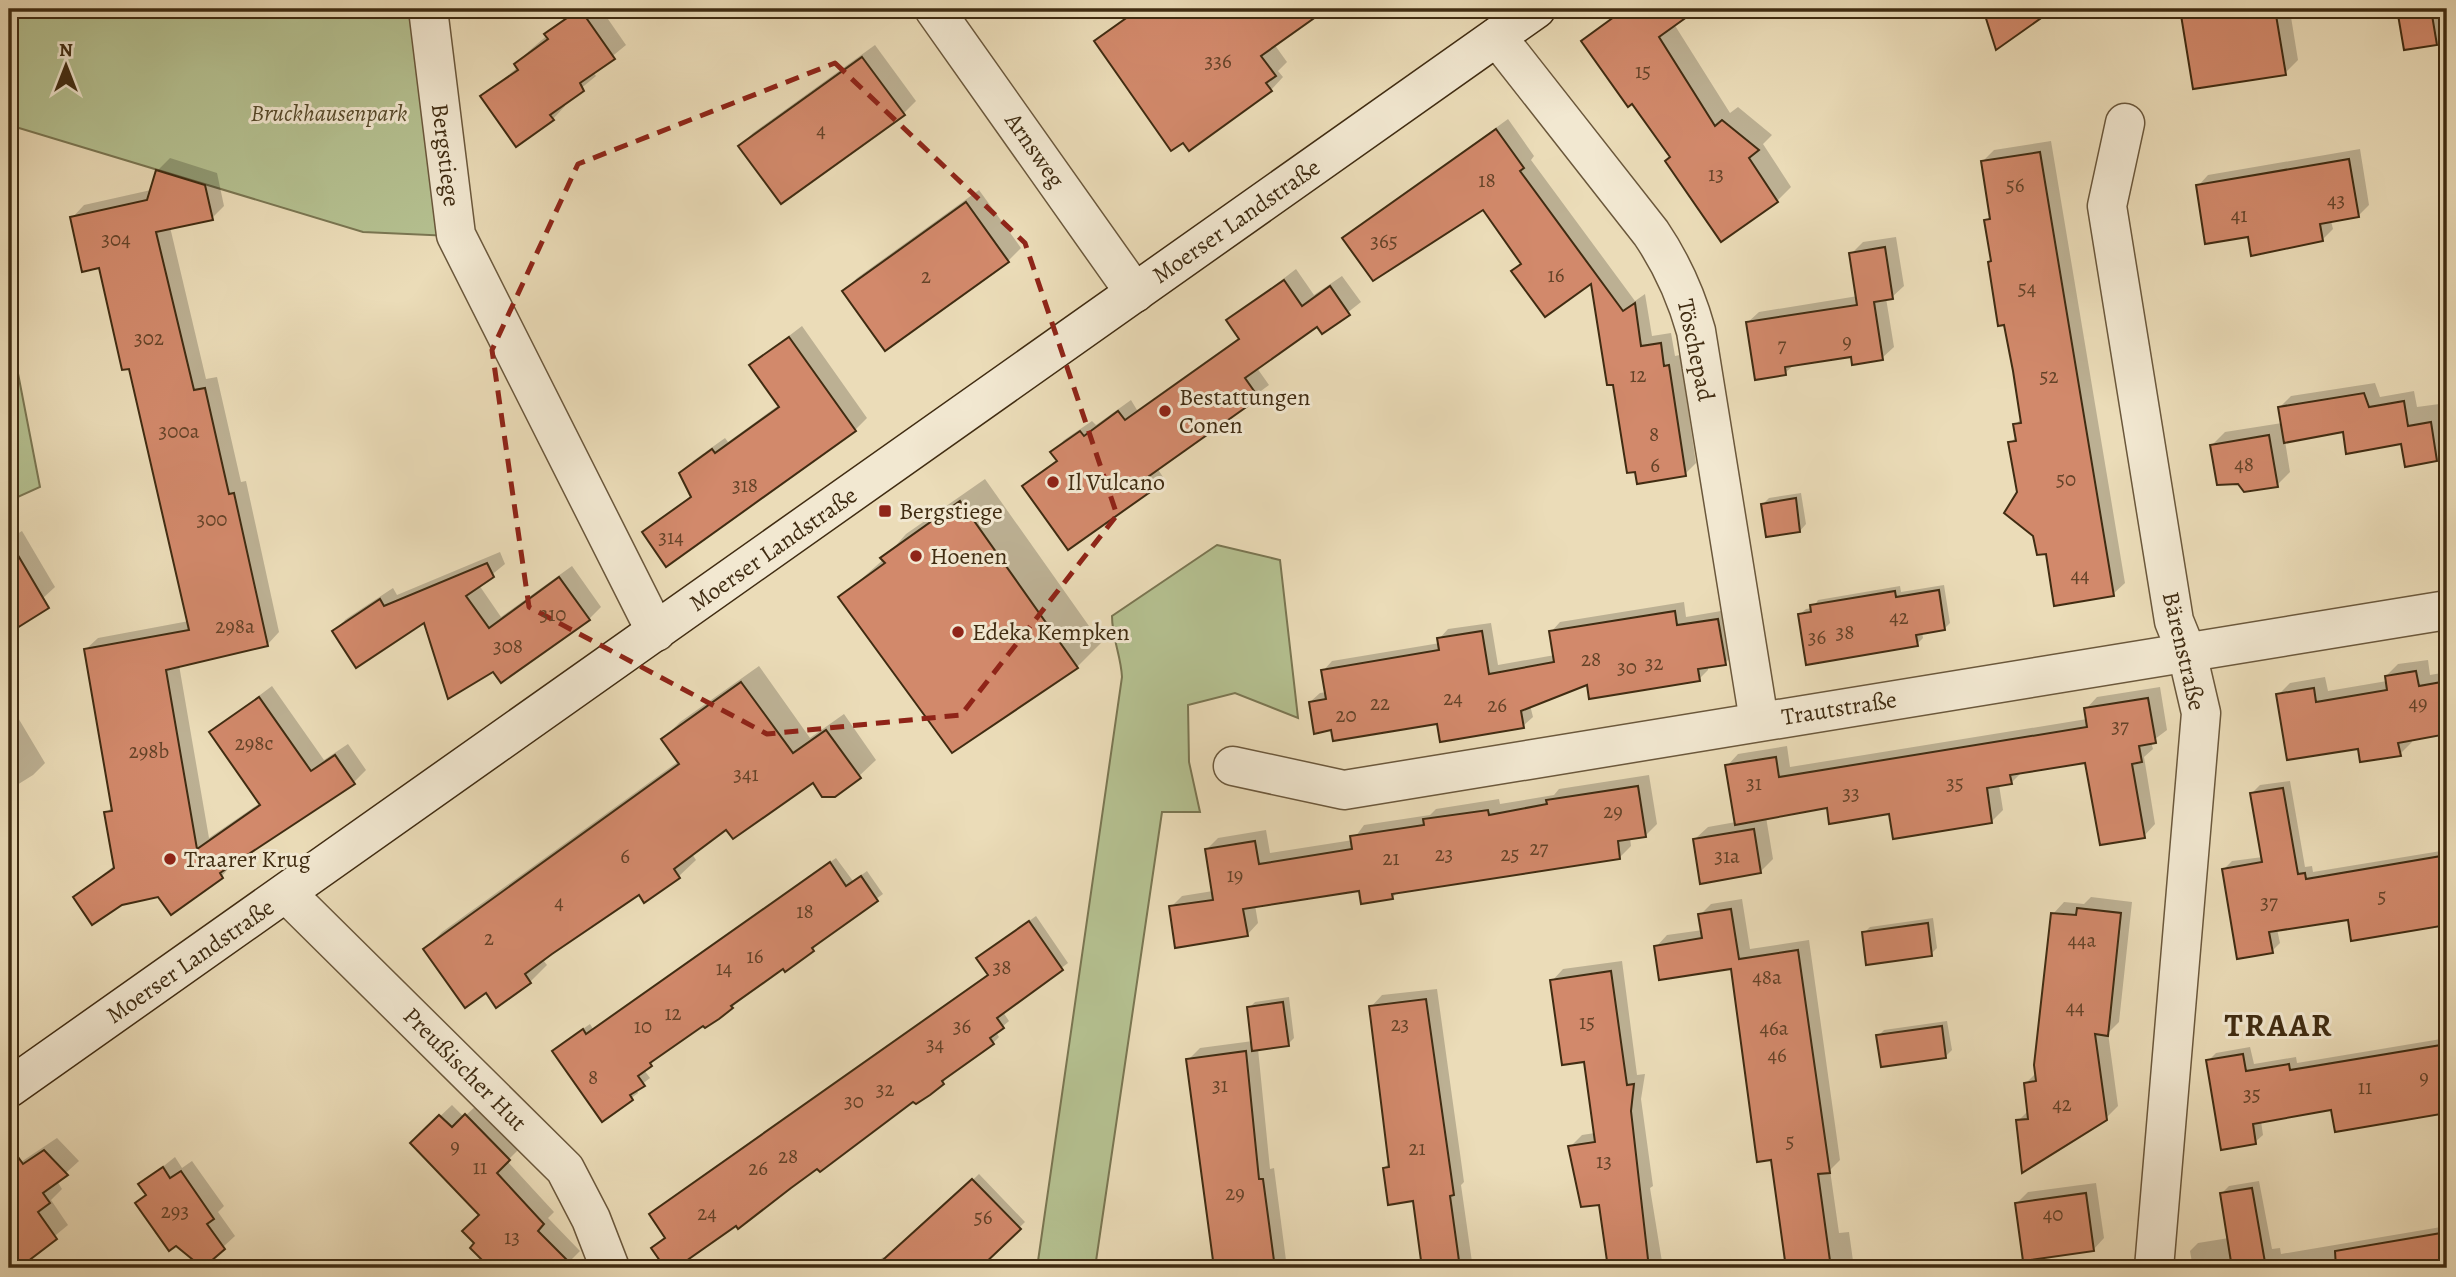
<svg xmlns="http://www.w3.org/2000/svg" width="2456" height="1277" font-family="Alegreya,serif">
<style>
.green{fill:#b5c191;stroke:#7a7652;stroke-width:2}
.shadow{fill:#0003}
.building{fill:#d2896b;stroke:#402c12;stroke-width:2}
.lines{fill:none;stroke-linecap:round;stroke-linejoin:round}
.minor-casing{stroke:#6b583c;stroke-width:41}
.secondary-casing{stroke:#402c12;stroke-width:41}
.minor{stroke:#f2e8d1;stroke-width:38}
.secondary{stroke:#f2e8d1;stroke-width:38}
.marked{fill:none;stroke:#8f2418;stroke-width:5;stroke-dasharray:14 9;stroke-linejoin:round}
.poi-dot{fill:#8f2418;stroke:#f2e8d1;stroke-width:2.5}
.labels{text-anchor:middle;stroke-width:6;stroke-linejoin:round;paint-order:stroke}
.number-label{font-size:21px;fill:#644328}
.park-label{font-size:24px;font-style:italic;fill:#574a2b;stroke:#f2e8d1}
.street-label{font-size:24px;fill:#402c12;stroke:#f2e8d1}
.poi-label{font-size:24px;fill:#402c12;stroke:#f2e8d1;text-anchor:start}
.district-label{font-size:32px;font-weight:bold;letter-spacing:2px;fill:#402c12;stroke:#f2e8d1}
</style>
<rect width="100%" height="100%" fill="#ebdcb8"/>
<filter id="stains"><feTurbulence type="fractalNoise" baseFrequency=".00286" numOctaves="4"/><feColorMatrix values="0 0 0 0 .2 0 0 0 0 .09 0 0 0 0 .02 0 0 0 .5 -.17"/></filter>
<radialGradient id="worn" r=".72"><stop offset=".6" stop-color="#630" stop-opacity="0"/><stop offset="1" stop-color="#630" stop-opacity=".3"/></radialGradient>
<!-- green -->
<g class="green">
<path d="M9 9H420L451 236 363 232 9 125Z"/>
<path d="M9 327 40 487 9 501Z"/>
<path d="M1217 545 1280 560 1298 718 1235 693 1188 705 1189 762 1200 812H1162L1095 1268H1037L1122 677C1121 656 1112 638 1112 616Z"/>
</g>
<!-- shadow -->
<g class="shadow">
<path d="M578 9H601L626 45 593 72 596 76 563 103 565 106 553 119 482 97 518 67 516 64 529 51Z"/>
<path d="M1136 9H1324L1274 44 1287 62 1278 71 1283 77 1271 90 1096 41Z"/>
<path d="M1623 9H1695L1674 24 1730 113 1738 107 1772 135 1763 144 1791 187 1777 201 1721 240 1671 156 1633 101 1583 41Z"/>
<path d="M1760 9H1777L1765 17Z"/>
<path d="M2182 9H2343L2291 17 2298 60 2285 73 2194 87Z"/>
<path d="M2399 9H2447V41L2405 48Z"/>
<path d="M875 45 916 101 903 114 740 146 753 133Z"/>
<path d="M1508 119 1534 156 1531 160 1635 301 1645 294 1652 336 1671 333 1675 356 1680 355 1696 463 1685 474 1614 383 1592 281 1522 263 1483 208 1345 238Z"/>
<path d="M2051 141 2125 583 2113 594 2047 552 2035 535 2019 493 2010 443 2017 436 2015 425 2022 418 1986 221 1991 216 1982 162 1994 150Z"/>
<path d="M2360 149 2369 205 2358 216 2331 221 2333 229 2322 240 2249 235 2198 186 2208 175Z"/>
<path d="M170 158 217 173 224 206 212 218 170 227 206 379 217 377 241 482 246 481 279 632 267 645 179 665 209 838 260 803 211 732 272 686 324 760 348 744 366 770 354 782 233 863 222 876 171 912 159 895 75 897 115 865 106 813 113 806 85 650 98 638 189 621 130 367 100 266 72 218 84 205 151 190 157 171Z"/>
<path d="M979 190 1021 248 1008 261 886 349 844 291 857 278Z"/>
<path d="M1896 237 1904 286 1892 297 1886 298 1894 347 1882 358 1852 355 1795 364 1785 373 1747 323 1759 312 1858 296 1851 254 1863 242Z"/>
<path d="M1296 269 1314 295 1342 276 1361 302 1323 332 1317 325 1257 368 1269 385 1157 468 1163 477 1152 489 1024 486 1058 459 1053 452 1064 440 1092 421 1096 425 1131 400 1137 410 1240 337 1228 321Z"/>
<path d="M802 326 867 418 855 430 645 532 692 495 681 474 693 461 725 438 728 442 779 405 751 365Z"/>
<path d="M2375 383 2380 397 2414 391 2417 407 2447 403V458L2406 465 2402 442 2344 430 2285 441 2290 472 2277 485 2212 445 2225 432 2282 423 2280 407 2291 396Z"/>
<path d="M985 479 1101 643 1077 667 1000 721 841 597 884 559 906 534Z"/>
<path d="M1801 493 1806 524 1800 531 1763 504 1769 498Z"/>
<path d="M22 531 55 587 43 598 9 618V539Z"/>
<path d="M500 552 505 564 479 585 501 617 572 566 601 607 589 619 502 681 494 670 425 621 334 631 346 619 393 588 397 595Z"/>
<path d="M1944 585 1950 623 1944 629 1922 632 1923 638 1917 644 1799 615 1806 609 1813 608 1818 600 1900 586 1901 592Z"/>
<path d="M1684 602 1686 617 1727 610 1734 654 1725 663 1708 666V670L1699 679 1588 682 1530 705 1533 717 1523 726 1438 722 1333 728 1310 702 1320 693 1327 692 1323 671 1332 661 1440 643 1439 639 1448 629 1491 623 1498 665 1555 655 1551 632 1560 622Z"/>
<path d="M2428 660 2430 675 2447 672V733L2411 739 2412 742 2400 754 2360 747 2278 695 2290 683 2325 677 2328 691 2387 681 2386 676 2398 664Z"/>
<path d="M759 666 810 738 844 714 876 760 859 776 813 781 727 828 692 854 696 860 679 876 645 901 639 893 543 960 547 965 530 982 425 949 442 932 679 761 663 739 680 722Z"/>
<path d="M2160 687 2167 730 2151 742 2153 749 2144 757 2155 824 2144 836 2087 761 2022 772 2011 783 1999 785 2003 810 1991 822 1828 806 1766 817 1773 859 1760 872 1695 839 1708 827 1736 822 1727 766 1738 754 1787 746 1790 767 2087 719 2086 709 2097 697Z"/>
<path d="M9 695 15 706 14 711 45 763 33 775 9 790Z"/>
<path d="M1649 775 1657 824 1646 835 1630 838 1631 846 1620 857 1398 892 1392 898 1360 889 1255 905 1258 923 1247 935 1171 907 1182 896 1213 891 1206 850 1218 838 1266 830 1270 853 1353 840 1364 825 1430 815 1436 809 1499 799 1500 804 1554 795 1559 789Z"/>
<path d="M2290 781 2305 867 2312 866 2313 872 2447 850V923L2353 939 2349 918 2277 929 2280 943 2272 951 2224 869 2232 861 2263 857 2252 793 2260 785Z"/>
<path d="M836 858 853 881 867 871 883 894 817 942 813 950 784 966 732 1007 656 1057 644 1070 650 1078 636 1089 638 1093 602 1120 560 1045 590 1024 593 1029Z"/>
<path d="M2091 897 2132 902 2119 1022 2108 1033 2118 1106 2106 1118 2018 1121 2029 1110 2025 1084 2037 1072 2053 914 2064 902 2084 904Z"/>
<path d="M1742 899 1750 949 1809 940 1840 1160 1830 1170 1839 1233 1849 1232 1854 1268H1785L1772 1158 1732 967 1656 947 1667 935 1703 930 1700 915 1711 904Z"/>
<path d="M1036 916 1068 963 1003 1012 1009 1021 996 1032 999 1037 993 1043 948 1075 943 1083 914 1099 862 1140 771 1200 739 1227 736 1224 674 1268H667L654 1248 667 1237 651 1214 657 1208 989 974 985 953Z"/>
<path d="M1933 918 1937 948 1931 954 1864 933 1870 927Z"/>
<path d="M1622 961 1637 1075 1645 1074 1641 1099 1653 1186 1650 1188 1663 1268H1597L1608 1261 1601 1203 1570 1147 1582 1135 1595 1133 1585 1060 1552 981 1563 969Z"/>
<path d="M1437 989 1464 1182 1461 1185 1472 1262 1466 1268H1401L1421 1259 1415 1199 1384 1168 1390 1162 1371 1007 1382 995Z"/>
<path d="M1289 997 1294 1038 1288 1044 1258 1049 1270 1169 1274 1168 1287 1268H1214L1188 1060 1200 1048 1253 1041 1249 1008 1255 1002Z"/>
<path d="M1947 1021 1952 1050 1946 1056 1878 1036 1884 1030Z"/>
<path d="M2447 1038V1111L2336 1130 2333 1108 2261 1121 2263 1135 2255 1142 2208 1061 2216 1053 2250 1047 2254 1064 2296 1057 2297 1063Z"/>
<path d="M478 1104 520 1148 507 1161 554 1212 548 1218 580 1251 563 1268H492L472 1248 476 1243 481 1214 412 1143 452 1105 464 1117Z"/>
<path d="M57 1138 79 1161 57 1181 62 1189 51 1200 68 1225 16 1268H9V1170Z"/>
<path d="M175 1157 182 1168 192 1161 224 1206 218 1212 235 1236 201 1267 138 1203 147 1194 140 1185Z"/>
<path d="M979 1174 1025 1222 978 1268H872L883 1257 886 1259 921 1224 924 1227Z"/>
<path d="M2259 1181 2272 1249 2280 1248 2281 1254 2447 1226V1268H2193L2190 1251 2198 1243 2229 1238 2221 1194 2229 1186Z"/>
<path d="M2096 1183 2104 1238 2093 1250 2017 1203 2028 1192Z"/>
</g>
<!-- building -->
<g class="building">
<path d="M580 9 615 59 580 83 584 91 550 115 554 120 516 147 480 96 518 70 514 64 548 39 544 34Z"/>
<path d="M1139 9H1327L1261 56 1276 76 1266 83 1272 91 1189 151 1183 143 1171 151 1094 41Z"/>
<path d="M1625 9H1698L1659 37 1715 126 1722 120 1759 150 1749 158 1778 202 1721 242 1665 161 1670 157 1632 104 1628 107 1581 41Z"/>
<path d="M1983 9H2054L1996 50Z"/>
<path d="M2180 9H2275L2286 75 2193 89Z"/>
<path d="M2397 9H2431L2437 45 2404 50Z"/>
<path d="M862 57 905 115 781 204 738 146Z"/>
<path d="M1496 129 1524 168 1520 171 1623 311 1635 303 1641 346 1661 343 1664 366 1669 365 1686 476 1637 484 1635 472 1627 473 1613 385H1607L1591 284 1545 317 1511 271 1521 264 1483 210 1373 281 1342 238Z"/>
<path d="M2040 152 2114 596 2054 606 2046 554 2037 555 2033 536 2004 513 2017 492 2008 442 2016 441 2013 424 2021 423 2013 371 2004 325 1998 326 1988 262 1991 261 1984 220 1990 219 1981 161Z"/>
<path d="M2349 159 2359 217 2320 224 2323 241 2251 256 2248 237 2205 244 2196 185Z"/>
<path d="M156 170 205 185 213 220 156 232 194 390 205 388 229 494 234 493 268 646 166 670 197 849 260 805 209 732 259 697 311 771 335 755 355 784 220 873 223 878 171 915 158 897 122 905 92 925 73 897 114 868 104 812 112 811 84 649 189 630 129 369 122 370 99 268 82 272 70 217 147 200Z"/>
<path d="M966 202 1009 262 885 351 842 291Z"/>
<path d="M1885 247 1893 299 1874 302 1883 360 1852 365 1851 357 1785 367 1786 375 1755 380 1746 322 1857 305 1849 253Z"/>
<path d="M1284 280 1302 306 1330 286 1350 315 1322 334 1317 327 1245 378 1259 398 1145 479 1153 490 1068 550 1022 486 1057 461 1050 452 1080 431 1084 436 1118 411 1125 420 1239 339 1226 320Z"/>
<path d="M789 337 856 431 666 567 642 532 691 497 679 473 712 449 715 453 779 407 749 365Z"/>
<path d="M2364 393 2369 407 2404 401 2408 426 2431 422 2437 461 2405 467 2401 444 2346 454 2343 432 2284 443 2278 407Z"/>
<path d="M2269 435 2278 487 2244 492 2238 484 2217 485 2210 445Z"/>
<path d="M1796 498 1800 532 1766 537 1761 504Z"/>
<path d="M960 501 1078 668 952 753 838 597 885 563 880 558Z"/>
<path d="M9 540 49 608 9 633Z"/>
<path d="M487 563 494 577 466 596 489 628 559 577 590 620 501 683 493 672 448 699 424 623 356 668 332 631 380 599 384 606Z"/>
<path d="M1939 590 1945 630 1916 635 1918 646 1806 665 1798 614 1811 612 1810 605 1895 591 1896 597Z"/>
<path d="M1675 611 1677 625 1718 619 1726 665 1698 669 1700 681 1589 699 1587 685 1521 711 1524 728 1440 742 1437 724 1333 741 1331 730 1314 734 1309 702 1326 699 1321 670 1439 650 1437 638 1482 631 1489 674 1554 662 1549 631Z"/>
<path d="M2416 671 2419 686 2447 681V734L2398 743 2401 756 2360 762 2358 749 2287 760 2276 694 2314 688 2316 702 2387 690 2385 676Z"/>
<path d="M741 682 793 753 826 730 861 778 835 797H822L813 783 733 839 726 830 674 869 680 878 644 903 639 895 552 954 525 974 531 983 496 1008 486 993 465 1008 423 949 679 764 661 739Z"/>
<path d="M2148 698 2156 743 2139 746 2142 762 2132 764 2145 838 2100 845 2085 763 2010 775 2012 784 1987 788 1992 823 1893 839 1889 814 1829 824 1827 808 1735 825 1725 765 1776 757 1779 777 2087 727 2084 708Z"/>
<path d="M1638 786 1646 837 1618 841 1620 859 1392 894 1393 899 1361 904 1359 891 1243 909 1248 936 1175 948 1169 906 1213 900 1205 849 1255 841 1259 864 1352 849 1350 836 1424 825 1423 819 1488 810 1489 815 1547 804 1546 800Z"/>
<path d="M2283 788 2298 874 2305 873 2306 879 2447 855V925L2351 941 2348 920 2269 932 2273 953 2237 959 2222 869 2262 862 2250 793Z"/>
<path d="M1754 829 1761 873 1700 884 1693 839Z"/>
<path d="M830 862 846 886 861 876 878 901 812 948 814 951 785 972 783 969 731 1006 733 1008 719 1019 705 1028 703 1026 650 1063 652 1066 638 1076 645 1086 630 1095 633 1100 602 1122 552 1051 583 1029 586 1034Z"/>
<path d="M2077 908 2121 913 2108 1036 2095 1034 2107 1120 2022 1173 2016 1120 2028 1119 2024 1083 2036 1081 2034 1065 2051 913 2076 915Z"/>
<path d="M1731 909 1739 959 1798 950 1830 1173 1818 1174 1831 1268H1786L1771 1160 1757 1162 1731 969 1659 980 1654 946 1702 938 1698 914Z"/>
<path d="M1029 921 1063 970 997 1018 1004 1028 990 1038 994 1044 942 1081 944 1084 930 1095 916 1104 913 1102 820 1172 817 1169 791 1188 738 1229 736 1226 676 1268H665L651 1248 665 1238 649 1214 988 975 976 958Z"/>
<path d="M1928 923 1932 956 1866 965 1862 932Z"/>
<path d="M1611 971 1627 1085 1634 1084 1631 1111 1649 1268H1608L1599 1205 1581 1207 1568 1146 1595 1142 1584 1062 1562 1065 1550 980Z"/>
<path d="M1426 999 1454 1195 1450 1196 1460 1268H1422L1413 1201 1388 1205 1383 1168 1389 1167 1369 1006Z"/>
<path d="M1283 1002 1289 1046 1252 1051 1247 1007Z"/>
<path d="M1942 1026 1946 1058 1881 1067 1876 1035Z"/>
<path d="M2447 1044V1113L2335 1132 2331 1110 2253 1124 2256 1144 2221 1150 2206 1060 2243 1054 2246 1071 2289 1064 2290 1070Z"/>
<path d="M1246 1051 1259 1179H1263L1275 1268H1214L1186 1059Z"/>
<path d="M465 1114 510 1160 497 1173 544 1224 538 1231 575 1268H490L470 1248 474 1243 462 1231 479 1215 410 1143 439 1115 452 1127Z"/>
<path d="M9 1144 23 1164 44 1150 68 1175 43 1193 50 1203 38 1212 57 1239 19 1268H9Z"/>
<path d="M163 1167 170 1178 181 1171 214 1219 207 1224 225 1249 203 1268 176 1246 169 1251 135 1203 146 1195 138 1184Z"/>
<path d="M972 1179 1021 1229 980 1268H874Z"/>
<path d="M2252 1188 2266 1268H2232L2220 1193Z"/>
<path d="M2086 1193 2094 1251 2023 1261 2015 1203Z"/>
<path d="M2447 1232V1268H2336L2335 1251Z"/>
</g>
<g class="lines">
<!-- minor casing -->
<g class="minor-casing">
<g id="minor">
<path d="M428 9 456 235 656 632"/>
<path d="M934 9 1135 293"/>
<path d="M1497 37 1651 233C1672 264 1686 295 1696 331L1759 721"/>
<path d="M2125 123 2107 206 2174 621 2187 653 2201 713 2154 1268"/>
<path d="M1233 766 1344 790 2447 610"/>
<path d="M286 893 565 1169 591 1219 610 1268"/>
</g>
</g>
<!-- secondary casing -->
<g class="secondary-casing">
<path id="secondary" d="M9 1088 1536 9"/>
</g>
<!-- minor -->
<use href="#minor" class="minor"/>
<!-- secondary -->
<use href="#secondary" class="secondary"/>
</g>
<!-- marked area -->
<path class="marked" d="M835 63 1025 243 1117 515 961 715 767 734 529 607 492 350 578 164Z"/>
<!-- markers -->
<g class="poi-dot">
<circle cx="1165" cy="411" r="7"/>
<circle cx="1053" cy="482" r="7"/>
<rect x="878" y="504" width="14" height="14" rx="3.5"/>
<circle cx="916" cy="556" r="7"/>
<circle cx="958" cy="632" r="7"/>
<circle cx="170" cy="859" r="7"/>
</g>
<g class="labels">
<!-- number labels -->
<g class="number-label">
<text x="1218" y="68">336</text>
<text x="1643" y="78">15</text>
<text x="821" y="137">4</text>
<text x="1716" y="181">13</text>
<text x="1487" y="187">18</text>
<text x="2015" y="192">56</text>
<text x="2336" y="207">43</text>
<text x="2239" y="222">41</text>
<text x="116" y="246">304</text>
<text x="1384" y="248">365</text>
<text x="1556" y="282">16</text>
<text x="926" y="283">2</text>
<text x="2027" y="295">54</text>
<text x="149" y="345">302</text>
<text x="1847" y="348">9</text>
<text x="1782" y="352">7</text>
<text x="1638" y="382">12</text>
<text x="2049" y="383">52</text>
<text x="179" y="438">300a</text>
<text x="1654" y="441">8</text>
<text x="2244" y="471">48</text>
<text x="1655" y="472">6</text>
<text x="2066" y="486">50</text>
<text x="745" y="492">318</text>
<text x="212" y="526">300</text>
<text x="671" y="544">314</text>
<text x="2080" y="582">44</text>
<text x="553" y="621">310</text>
<text x="1899" y="624">42</text>
<text x="235" y="633">298a</text>
<text x="1845" y="639">38</text>
<text x="1817" y="644">36</text>
<text x="508" y="653">308</text>
<text x="1591" y="666">28</text>
<text x="1654" y="670">32</text>
<text x="1627" y="674">30</text>
<text x="1453" y="705">24</text>
<text x="1380" y="710">22</text>
<text x="2418" y="710">49</text>
<text x="1497" y="712">26</text>
<text x="1346" y="722">20</text>
<text x="2120" y="733">37</text>
<text x="254" y="750">298c</text>
<text x="149" y="758">298b</text>
<text x="746" y="781">341</text>
<text x="1754" y="790">31</text>
<text x="1955" y="790">35</text>
<text x="1851" y="800">33</text>
<text x="1613" y="818">29</text>
<text x="1539" y="855">27</text>
<text x="1444" y="861">23</text>
<text x="1510" y="861">25</text>
<text x="625" y="863">6</text>
<text x="1727" y="863">31a</text>
<text x="1391" y="865">21</text>
<text x="1235" y="882">19</text>
<text x="2382" y="903">5</text>
<text x="559" y="909">4</text>
<text x="2269" y="909">37</text>
<text x="805" y="918">18</text>
<text x="489" y="945">2</text>
<text x="2082" y="947">44a</text>
<text x="755" y="963">16</text>
<text x="1002" y="974">38</text>
<text x="724" y="975">14</text>
<text x="1767" y="984">48a</text>
<text x="2075" y="1014">44</text>
<text x="673" y="1020">12</text>
<text x="1587" y="1029">15</text>
<text x="1400" y="1031">23</text>
<text x="643" y="1033">10</text>
<text x="962" y="1033">36</text>
<text x="1774" y="1035">46a</text>
<text x="935" y="1051">34</text>
<text x="1777" y="1062">46</text>
<text x="593" y="1084">8</text>
<text x="2424" y="1084">9</text>
<text x="1220" y="1092">31</text>
<text x="2365" y="1094">11</text>
<text x="885" y="1096">32</text>
<text x="2252" y="1101">35</text>
<text x="854" y="1108">30</text>
<text x="2062" y="1111">42</text>
<text x="1790" y="1148">5</text>
<text x="455" y="1153">9</text>
<text x="1417" y="1155">21</text>
<text x="788" y="1163">28</text>
<text x="1604" y="1168">13</text>
<text x="480" y="1174">11</text>
<text x="758" y="1175">26</text>
<text x="1235" y="1200">29</text>
<text x="175" y="1218">293</text>
<text x="707" y="1220">24</text>
<text x="2053" y="1221">40</text>
<text x="983" y="1224">56</text>
<text x="512" y="1244">13</text>
</g>
<!-- park labels -->
<g class="park-label">
<text x="329" y="121">Bruckhausenpark</text>
</g>
<!-- street labels -->
<g class="street-label">
<text transform="translate(1035 150) rotate(55)" y="8">Arnsweg</text>
<text transform="translate(446 155) rotate(83)" y="8">Bergstiege</text>
<text transform="translate(1236 221) rotate(-35)" y="8">Moerser Landstraße</text>
<text transform="translate(1696 350) rotate(78)" y="8">Töschepad</text>
<text transform="translate(773 549) rotate(-35)" y="8">Moerser Landstraße</text>
<text transform="translate(2184 651) rotate(77)" y="8">Bärenstraße</text>
<text transform="translate(1839 708) rotate(-9)" y="8">Trautstraße</text>
<text transform="translate(190 961) rotate(-35)" y="8">Moerser Landstraße</text>
<text transform="translate(465 1069) rotate(45)" y="8">Preußischer Hut</text>
</g>
<!-- poi labels -->
<g class="poi-label">
<text x="1179" y="405">Bestattungen<tspan x="1179" dy="28">Conen</tspan></text>
<text x="1067" y="490">Il Vulcano</text>
<text x="899" y="519">Bergstiege</text>
<text x="930" y="564">Hoenen</text>
<text x="972" y="640">Edeka Kempken</text>
<text x="184" y="867">Traarer Krug</text>
</g>
<!-- district labels -->
<g class="district-label">
<text x="2279" y="1036">TRAAR</text>
</g>
</g>
<!-- margin -->
<rect width="2456" height="1277" fill="none" stroke="#ebdcb8" stroke-width="35"/>
<rect x="10" y="10" width="2435" height="1256" fill="none" stroke="#402c12" stroke-width="3.5"/>
<rect x="18" y="18" width="2421" height="1242" fill="none" stroke="#402c12" stroke-width="2"/>
<!-- north arrow -->
<g transform="translate(66 66)" stroke="#f2e8d1" stroke-width="5" paint-order="stroke">
<path d="M0-5L12 26L0 18L-12 26Z" fill="#402c12"/>
<text y="-10" font-size="19" font-weight="bold" text-anchor="middle" fill="#402c12">N</text>
</g>
<rect width="100%" height="100%" filter="url(#stains)"/>
<rect width="100%" height="100%" fill="url(#worn)"/>
</svg>
